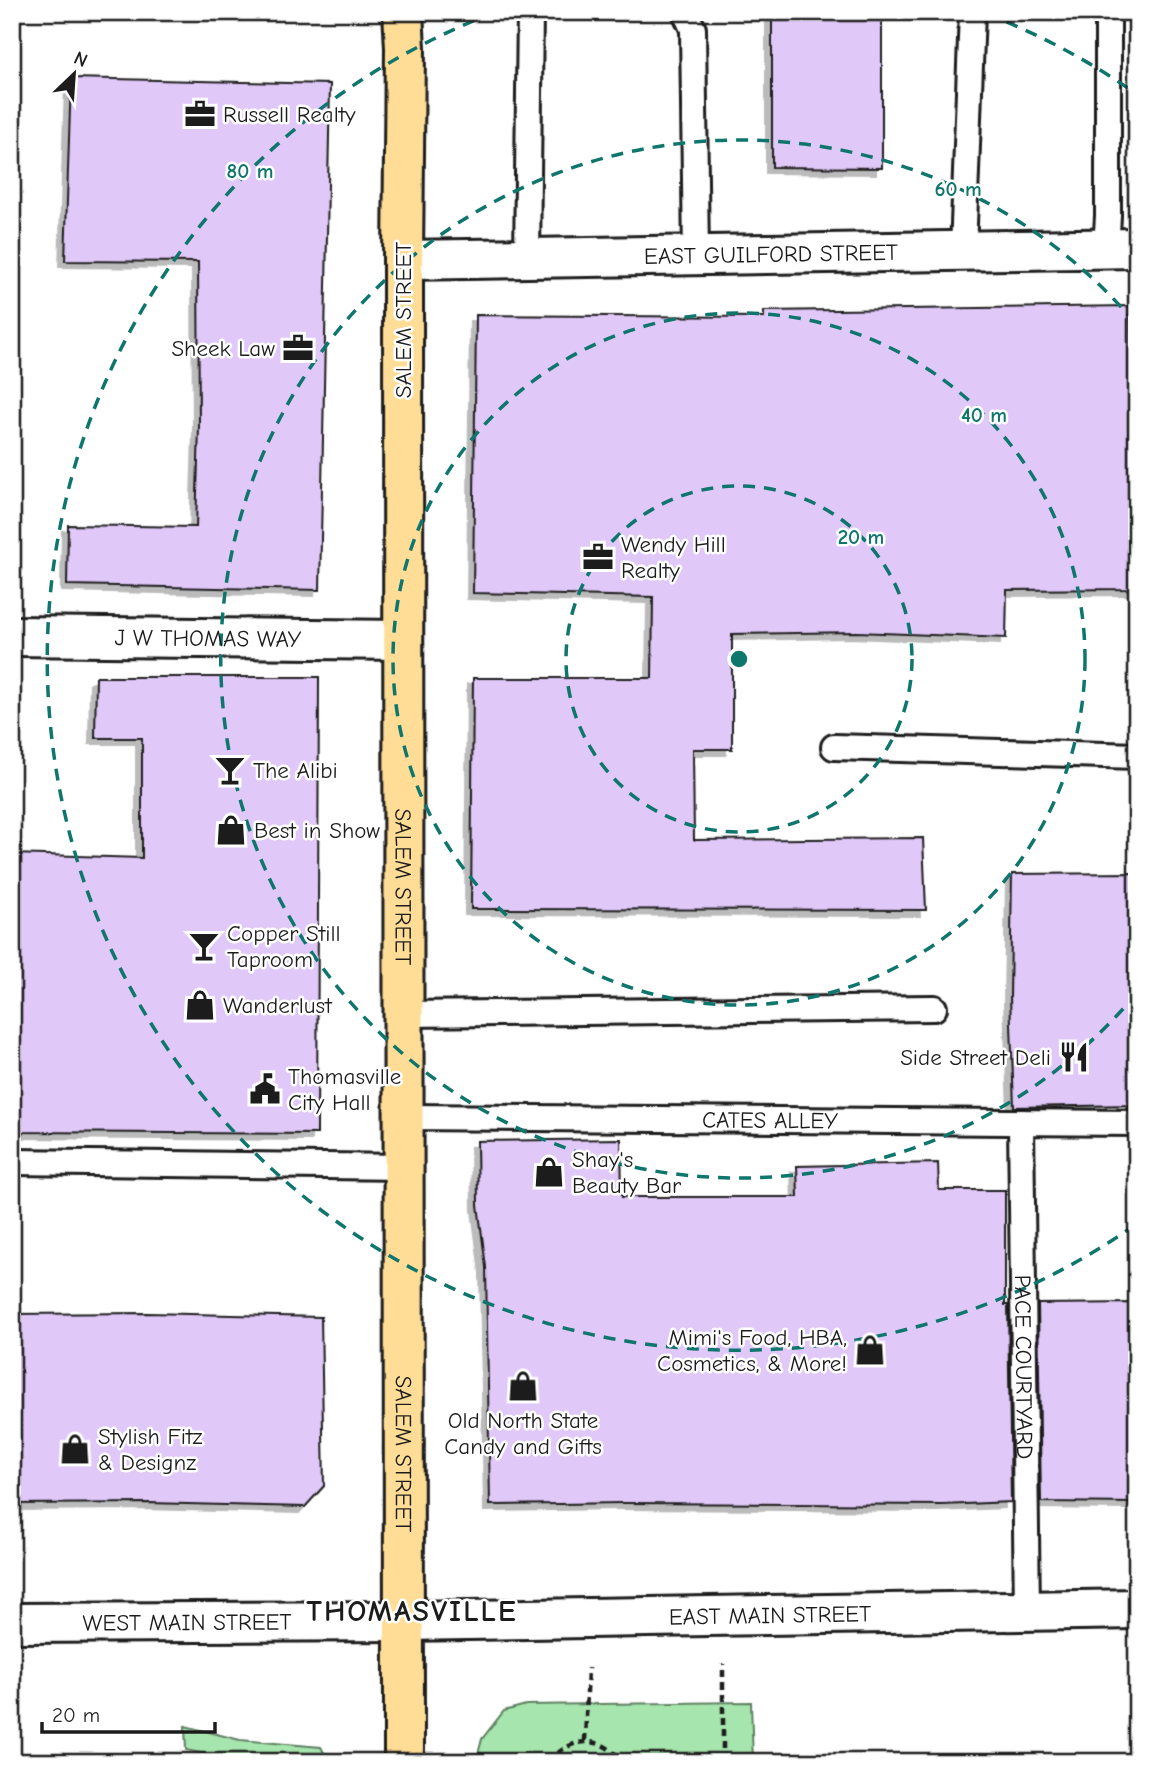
<svg xmlns="http://www.w3.org/2000/svg" width="1149" height="1774" font-family="'Comic Neue',sans-serif">
<style>
.green{fill:#a6e5ad;stroke:#618064;stroke-width:2}
.building{fill:#e0c8f8;stroke:#1c1c1c;stroke-width:2;filter:url(#shadow)}
.lines{fill:none;stroke-linecap:round;stroke-linejoin:round}
.service-casing{stroke:#1c1c1c;stroke-width:30}
.minor-casing{stroke:#1c1c1c;stroke-width:44}
.secondary-casing{stroke:#1c1c1c;stroke-width:44}
.primary-casing{stroke:#1c1c1c;stroke-width:44}
.path{stroke:#1c1c1c;stroke-width:4.5;stroke-dasharray:7 5;stroke-linecap:butt}
.service{stroke:#fff;stroke-width:24}
.minor{stroke:#fff;stroke-width:38}
.secondary{stroke:#fff;stroke-width:38}
.primary{stroke:#ffdd96;stroke-width:38}
.ring{fill:none;stroke:#0f766e;stroke-width:3.5;stroke-dasharray:12 9}
.labels{text-anchor:middle;stroke-width:5;stroke-linejoin:round;paint-order:stroke}
.poi-label{font-size:23px;fill:#1c1c1c;stroke:#fff;text-anchor:start}
.street-label{font-size:23px;fill:#1c1c1c;stroke:#fff}
.district-label{font-size:30px;font-weight:bold;letter-spacing:2px;fill:#1c1c1c;stroke:#fff}
.centre{fill:#0f766e;stroke:#fff;stroke-width:3.5}
.ring-label{font-size:21px;text-anchor:middle;font-weight:bold;fill:#0f766e;stroke:#fff;stroke-width:5;stroke-linejoin:round;paint-order:stroke}
</style>
<defs>
<filter id="shadow"><feDropShadow dx="-6" dy="6" stdDeviation="0" flood-color="#0004"/></filter>
</defs>
<rect width="100%" height="100%" fill="#fff"/>
<filter id="ink" filterUnits="userSpaceOnUse"><feTurbulence type="fractalNoise" baseFrequency=".0143" numOctaves="2"/><feDisplacementMap in="SourceGraphic" scale="14" xChannelSelector="R" yChannelSelector="G"/><feConvolveMatrix kernelMatrix="1 2 1 2 8 2 1 2 1" color-interpolation-filters="sRGB"/></filter>
<g filter="url(#ink)">
<!-- green -->
<g class="green">
<path d="M751 1702 753 1762H476L482 1739 504 1711 526 1705Z"/>
<path d="M185 1726 240 1740 321 1747 328 1760 217 1761 205 1754 186 1750Z"/>
</g>
<!-- building -->
<g class="building">
<path d="M772 12H882V168L772 167Z"/>
<path d="M71 78 330 84 320 590 67 585 68 525 196 527 199 427 198 262 65 261Z"/>
<path d="M1130 306 1134 589 1007 590 1006 638 857 632 732 634V749H693L694 840 923 838 926 910 471 909 473 678H652L653 597 473 593 476 315 764 317V311Z"/>
<path d="M96 677H319L317 1134 12 1132V854L142 858V738H95Z"/>
<path d="M1137 873V1105L1014 1107 1010 997 1012 874Z"/>
<path d="M621 1139 622 1197H798L797 1166 938 1163 939 1190H1005V1305H1008L1011 1502 942 1505 623 1503 490 1505 486 1267 478 1205 477 1141Z"/>
<path d="M1137 1303V1503L1041 1502 1038 1304Z"/>
<path d="M147 1313 321 1317 324 1486 305 1507 149 1503 12 1504V1314Z"/>
</g>
<g class="lines">
<!-- service casing -->
<g class="service-casing">
<g id="service">
<path d="M685 12 693 29 696 256"/>
<path d="M1106 249 1108 216V12"/>
<path d="M963 251 972 12"/>
<path d="M527 257 530 12"/>
<path d="M834 747 1137 756"/>
<path d="M403 1014 934 1008"/>
<path id="s1" d="M404 1117 1137 1123"/>
<path id="s2" d="M1021 1122 1027 1611"/>
<path d="M12 1162 404 1167"/>
</g>
</g>
<!-- minor casing -->
<g class="minor-casing">
<g id="minor">
<path id="s3" d="M403 260 1137 248"/>
<path id="s4" d="M12 636 403 640"/>
</g>
</g>
<!-- secondary casing -->
<g class="secondary-casing">
<g id="secondary">
<path id="s5" d="M12 1623 404 1621 1137 1609"/>
</g>
</g>
<!-- primary casing -->
<g class="primary-casing">
<g id="primary">
<path id="s6" d="M403 12 405 48 403 260 404 1762"/>
</g>
</g>
<!-- path -->
<g class="path">
<path d="M585 1741 588 1668"/>
<path d="M723 1761V1664"/>
<path d="M550 1762C567 1737 605 1734 621 1762"/>
<path d="M699 1762H748"/>
</g>
<!-- service -->
<use href="#service" class="service"/>
<!-- minor -->
<use href="#minor" class="minor"/>
<!-- secondary -->
<use href="#secondary" class="secondary"/>
<!-- primary -->
<use href="#primary" class="primary"/>
</g>
</g>
<!-- distance rings -->
<g class="ring">
<circle cx="739" cy="659" r="173"/>
<circle cx="739" cy="659" r="346"/>
<path d="M1137 993A519 519 0 1 1 1137 325"/>
<path d="M1135 1225A691 691 0 1 1 491 14M987 14A691 691 0 0 1 1135 93"/>
</g>
<!-- icons -->
<defs>
<g id="office-bare" transform="scale(2.415)"><path d="M-6-3h4V-5.5h4V-3h4V5H-6ZM-1-4.5V-3h2v-1.5ZM-6 0V1H6V0Z" fill="#1c1c1c" stroke="#fff" stroke-width="2.5" paint-order="stroke"/></g>
<g id="bar-bare" transform="scale(2.415)"><path d="M-6-5H6L.8 .8V4.5H3.5V6h-7V4.5H-.8V.8Z" fill="#1c1c1c" stroke="#fff" stroke-width="2.5" paint-order="stroke"/></g>
<g id="shop-bare" transform="scale(2.415)"><path d="M-5-2.5h2.3a2.7 3.5 0 0 1 5.4 0H5L5.5 6h-11ZM-1.5-2.5h3a1.5 2.3 0 0 0-3 0Z" fill="#1c1c1c" stroke="#fff" stroke-width="2.5" paint-order="stroke"/></g>
<g id="restaurant-bare" transform="scale(2.415)"><path d="M-5-6h1v4h1v-4h1v4h1v-4h1v5L-1.5 .5V6h-2V.5L-5-1ZM5-6V6H3V1.5H1.5Q1.5-4 5-6Z" fill="#1c1c1c" stroke="#fff" stroke-width="2.5" paint-order="stroke"/></g>
<g id="civic-bare" transform="scale(2.415)"><path d="M-.6-6.5H3V-4.5H.6V-3L4-1V1h2V6H-6V1h2V-1L-.6-3ZM-1.2 2.5V6h2.4V2.5Z" fill="#1c1c1c" stroke="#fff" stroke-width="2.5" paint-order="stroke"/></g>
</defs>
<g fill-rule="evenodd">
<use href="#office-bare" x="200" y="114"/>
<use href="#office-bare" x="298" y="348"/>
<use href="#office-bare" x="598" y="557"/>
<use href="#bar-bare" x="230" y="770"/>
<use href="#shop-bare" x="231" y="830"/>
<use href="#bar-bare" x="204" y="946"/>
<use href="#shop-bare" x="200" y="1005"/>
<use href="#restaurant-bare" x="1074" y="1057"/>
<use href="#civic-bare" x="265" y="1089"/>
<use href="#shop-bare" x="549" y="1172"/>
<use href="#shop-bare" x="870" y="1350"/>
<use href="#shop-bare" x="523" y="1386"/>
<use href="#shop-bare" x="75" y="1449"/>
</g>
<g class="labels">
<!-- poi labels -->
<g class="poi-label">
<text x="223" y="122">Russell Realty</text>
<text x="275" y="356" text-anchor="end">Sheek Law</text>
<text x="621" y="552">Wendy Hill<tspan x="621" dy="26">Realty</tspan></text>
<text x="253" y="778">The Alibi</text>
<text x="254" y="838">Best in Show</text>
<text x="227" y="941">Copper Still<tspan x="227" dy="26">Taproom</tspan></text>
<text x="223" y="1013">Wanderlust</text>
<text x="1051" y="1065" text-anchor="end">Side Street Deli</text>
<text x="288" y="1084">Thomasville<tspan x="288" dy="26">City Hall</tspan></text>
<text x="572" y="1167">Shay's<tspan x="572" dy="26">Beauty Bar</tspan></text>
<text x="847" y="1345" text-anchor="end">Mimi's Food, HBA,<tspan x="847" dy="26">Cosmetics, &amp; More!</tspan></text>
<text x="523" y="1428" text-anchor="middle">Old North State<tspan x="523" dy="26">Candy and Gifts</tspan></text>
<text x="98" y="1444">Stylish Fitz<tspan x="98" dy="26">&amp; Designz</tspan></text>
</g>
<!-- street labels -->
<g class="street-label">
<text dy="8" stroke="none"><textPath href="#s3" startOffset="368">EAST GUILFORD STREET</textPath></text>
<text transform="translate(403 320) rotate(-90)" y="8">SALEM STREET</text>
<text dy="8" stroke="none"><textPath href="#s4" startOffset="196">J W THOMAS WAY</textPath></text>
<text dy="8" stroke="none"><textPath href="#s6" startOffset="875">SALEM STREET</textPath></text>
<text dy="8" stroke="none"><textPath href="#s1" startOffset="366">CATES ALLEY</textPath></text>
<text dy="8" stroke="none"><textPath href="#s2" startOffset="245">PACE COURTYARD</textPath></text>
<text dy="8" stroke="none"><textPath href="#s6" startOffset="1442">SALEM STREET</textPath></text>
<text dy="8" stroke="none"><textPath href="#s5" startOffset="758">EAST MAIN STREET</textPath></text>
<text dy="8" stroke="none"><textPath href="#s5" startOffset="175">WEST MAIN STREET</textPath></text>
</g>
<!-- district labels -->
<g class="district-label">
<text x="412" y="1621">THOMASVILLE</text>
</g>
</g>
<circle cx="739" cy="659" r="10" class="centre"/>
<g class="ring-label">
<text x="250" y="178">80 m</text>
<text x="958" y="196">60 m</text>
<text x="984" y="422">40 m</text>
<text x="861" y="544">20 m</text>
</g>
<!-- margin -->
<rect width="1149" height="1774" fill="none" stroke="#fff" stroke-width="42"/>
<rect x="21" y="21" width="1107" height="1732" fill="none" stroke="#1c1c1c" stroke-width="2.5" filter="url(#ink)"/>
<!-- north arrow -->
<g transform="translate(74 74) rotate(25)" stroke="#ffffff" stroke-width="5" paint-order="stroke">
<path d="M0-5L12 26L0 18L-12 26Z" fill="#1c1c1c"/>
<text y="-10" font-size="19" font-weight="bold" text-anchor="middle" fill="#1c1c1c">N</text>
</g>
<!-- scale -->
<path d="M42 1722v10h173v-10" fill="none" stroke="#1c1c1c" stroke-width="3.5"/>
<text x="52" y="1722" font-size="21" fill="#1c1c1c" stroke="#ffffff" stroke-width="5" paint-order="stroke">20 m</text>
</svg>
